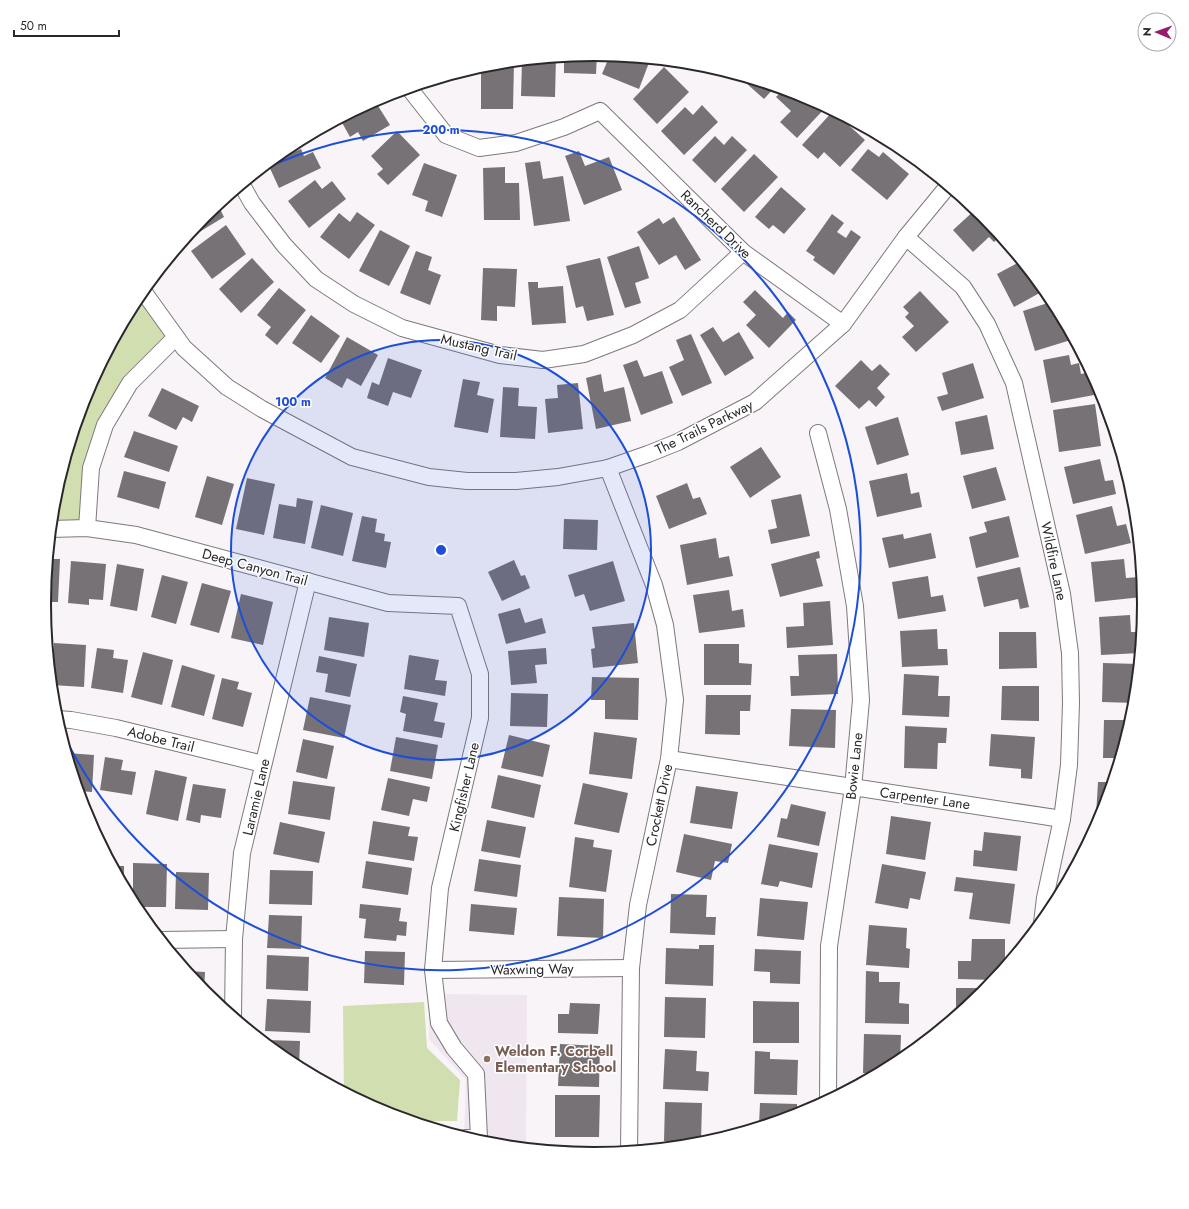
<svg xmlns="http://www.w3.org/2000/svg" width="1189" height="1209" font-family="Jost,sans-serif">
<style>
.built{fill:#f0e6f0}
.green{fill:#d1deb0}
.building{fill:#777275}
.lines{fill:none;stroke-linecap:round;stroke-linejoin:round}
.minor-casing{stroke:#7d797d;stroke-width:18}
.minor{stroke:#fff;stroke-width:16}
.ring{fill:none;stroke:#1d4ed8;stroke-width:2}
.education-dot{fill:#8d6e63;stroke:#fff;stroke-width:1.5}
.labels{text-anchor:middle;stroke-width:3;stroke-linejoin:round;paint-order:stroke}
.street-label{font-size:14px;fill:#2a282a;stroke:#fff}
.education-label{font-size:14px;font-weight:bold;fill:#785e54;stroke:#fff;text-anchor:start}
.rim{fill:none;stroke:#2a282a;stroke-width:2}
.centre{fill:#1d4ed8;stroke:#fff;stroke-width:2}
.ring-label{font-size:12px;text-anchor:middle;font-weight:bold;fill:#1d4ed8;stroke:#fff;stroke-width:3;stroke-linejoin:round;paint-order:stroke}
</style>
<rect width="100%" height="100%" fill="#f8f4f8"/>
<!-- built -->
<path class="built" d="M429 994 527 995 526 1148 487 1144 464 1137 466 1080 429 1039Z"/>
<!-- green -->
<g class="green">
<path d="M146 287 176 337 105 425 87 528 51 530 55 497 86 394 137 298Z"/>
<path d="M424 1002 427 1048 460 1080 457 1121H410L384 1113 344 1092 343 1006Z"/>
</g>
<!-- building -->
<g class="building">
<path d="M597 54 596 74 564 73V57Z"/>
<path d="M610 55 650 60 639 89 602 74Z"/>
<path d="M556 58 555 97 521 96 522 61Z"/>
<path d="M514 62 513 109H481V66Z"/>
<path d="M664 67 689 92 657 124 633 99Z"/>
<path d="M737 75 775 87 764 99Z"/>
<path d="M784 89 805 96 826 107 797 138 780 122 791 111 776 97Z"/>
<path d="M375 101 390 125 363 141 358 132 350 137 340 119Z"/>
<path d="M702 105 718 122 684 155 661 131 685 107 693 115Z"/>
<path d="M833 111 865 140 840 167 824 152 818 159 802 145Z"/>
<path d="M397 131 420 155 388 185 377 174 383 169 371 156Z"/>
<path d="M715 136 724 145 732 136 747 150 715 183 692 160Z"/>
<path d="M291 146 294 152 301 149 304 156 313 152 321 168 279 188 268 164Z"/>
<path d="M868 149 879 157 883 152 909 174 887 200 851 170Z"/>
<path d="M579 151 585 166 609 157 622 190 584 205 565 156Z"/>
<path d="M754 154 778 177 744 212 721 189Z"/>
<path d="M540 161 543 179 563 176 570 221 534 226 525 163Z"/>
<path d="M424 163 457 175 442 217 425 211 428 201 412 195Z"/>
<path d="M505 167V183H519L520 220H484L483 168Z"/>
<path d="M315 180 322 189 332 181 346 199 309 228 288 201Z"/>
<path d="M781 187 806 209 784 234 773 225 769 229 755 217Z"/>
<path d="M218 205 224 217 191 237 189 235 205 215Z"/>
<path d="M976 209 984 215 1001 236 994 242 989 237 973 252 953 230Z"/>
<path d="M357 212 375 225 349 259 320 237 339 213 350 222Z"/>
<path d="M832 214 844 223 837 232 846 238 851 230 861 237 834 275 813 260 815 257 806 251Z"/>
<path d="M674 217 701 260 685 270 676 255 659 265 637 232 659 218 663 224Z"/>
<path d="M226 225 246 254 212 279 191 251Z"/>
<path d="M380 230 410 246 389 286 359 271Z"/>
<path d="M639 246 649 278 635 283 641 303 625 308 607 257Z"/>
<path d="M416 251 432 257 428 270 441 275 430 305 400 293Z"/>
<path d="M252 258 274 282 241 313 219 289Z"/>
<path d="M600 258 614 315 587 321 583 306 576 308 566 266Z"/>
<path d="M1021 261 1045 290 1014 307 997 274Z"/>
<path d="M483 268 517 269 515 307 497 306V321L481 320Z"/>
<path d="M528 282H538V288L563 286 566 323 532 325Z"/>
<path d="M279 288 306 310 277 345 265 335 271 327 257 315Z"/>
<path d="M755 290 783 318 788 312 796 320 769 348 746 325 756 315 743 302Z"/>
<path d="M920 291 949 322 916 352 902 337 914 326 905 317 909 313 903 307Z"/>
<path d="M1054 301 1061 322 1064 321 1074 339 1035 351 1023 311Z"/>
<path d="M311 315 340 336 321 363 292 343Z"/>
<path d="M713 327 723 342 739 332 754 358 725 376 700 335Z"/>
<path d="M691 334 712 383 682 396 669 367 684 360 676 340Z"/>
<path d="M347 337 378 355 361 386 347 378 342 388 325 378Z"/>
<path d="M1069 355 1071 365 1079 363 1081 374 1090 372 1094 395 1051 403 1043 360Z"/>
<path d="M388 358 422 370 411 398 393 392 388 406 367 398 372 382 379 385Z"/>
<path d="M637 360 644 377 662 371 673 403 641 415 623 365Z"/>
<path d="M861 360 872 371 880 364 890 374 877 388 885 397 876 407 869 400 859 409 835 386Z"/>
<path d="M973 363 984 398 942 411 937 397 948 394 942 373Z"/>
<path d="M601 374 604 392 624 387 631 421 596 429 586 378Z"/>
<path d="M463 379 480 382 477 395 494 399 488 433 454 427Z"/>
<path d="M578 383 583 429 548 433 545 399 558 398 557 385Z"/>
<path d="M503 387 519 388 518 406 537 407 535 439 500 437Z"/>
<path d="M162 388 199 406 192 422 183 417 176 430 148 416Z"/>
<path d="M1095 404 1101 446 1059 452 1053 410Z"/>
<path d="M987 415 994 449 961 455 955 422Z"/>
<path d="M898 417 909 455 877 465 865 427Z"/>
<path d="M134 431 178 446 169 472 124 457Z"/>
<path d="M761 447 781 477 750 498 730 467Z"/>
<path d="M1100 459 1105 481 1113 480 1116 494 1073 504 1064 467Z"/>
<path d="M996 467 1006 500 972 509 963 476Z"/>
<path d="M124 471 166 482 159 509 117 497Z"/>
<path d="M907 473 911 494 919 492 922 507 877 517 869 481Z"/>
<path d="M207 476 234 484 222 525 195 517Z"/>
<path d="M247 478 275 484 264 535 236 529Z"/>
<path d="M687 483 693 499 700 497 707 514 669 529 656 496Z"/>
<path d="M801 494 810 536 771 544 768 530 777 528 771 500Z"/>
<path d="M297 498 313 501 305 544 273 538 279 504 296 507Z"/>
<path d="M321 505 353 513 343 556 311 548Z"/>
<path d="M1112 506 1117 526 1126 524 1131 543 1085 554 1076 515Z"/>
<path d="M362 516 377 519 375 532 385 534 384 541 391 542 386 568 352 561Z"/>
<path d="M1009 516 1019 557 976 568 969 537 987 532 984 522Z"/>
<path d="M564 519 598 520 597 550 563 549Z"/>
<path d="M931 533 936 558 889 568 882 538 903 534 904 539Z"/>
<path d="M716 538 719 558 729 556 733 576 687 585 680 545Z"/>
<path d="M819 551 820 558 816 559 823 586 780 597 771 564Z"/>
<path d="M48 559H60L58 602H44Z"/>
<path d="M1124 559 1126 578 1139 577 1142 597 1095 602 1091 562Z"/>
<path d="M514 560 521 576 525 575 530 588 502 601 488 572Z"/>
<path d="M71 561 106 564 103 600 89 599V605L68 603Z"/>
<path d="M613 561 625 601 590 611 584 594 575 597 568 575Z"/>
<path d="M117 564 144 569 137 611 110 606Z"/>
<path d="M1020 567 1029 607 1020 609 1018 599 984 607 977 577Z"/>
<path d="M162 575 188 582 176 624 151 617Z"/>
<path d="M928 576 931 597 943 595 946 611 898 619 892 582Z"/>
<path d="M202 583 231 591 219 633 190 625Z"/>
<path d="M729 590 732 611 743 609 745 627 699 633 693 595Z"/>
<path d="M241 594 273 602 263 645 231 638Z"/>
<path d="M830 601 833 645 787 648 786 627 804 626 803 603Z"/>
<path d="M520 608 525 623 542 618 546 633 506 644 498 614Z"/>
<path d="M1130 615 1131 632H1142L1140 653 1101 655 1099 617Z"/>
<path d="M329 617 369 623 364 657 324 650Z"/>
<path d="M634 623 638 663 593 668 591 649 595 648 592 627Z"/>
<path d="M937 629 938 649H947L948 665 902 667 900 631Z"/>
<path d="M999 632H1036L1037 668 999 669Z"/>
<path d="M54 643 86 645 84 687 52 685Z"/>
<path d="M704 644H739V663L752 664 751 685H704Z"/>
<path d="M97 648 114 650 113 658 128 660 123 693 91 688Z"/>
<path d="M546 648 547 664 535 665 537 683 511 685 508 651Z"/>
<path d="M143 652 173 660 162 705 131 697Z"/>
<path d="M837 654 838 694 791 696 790 676H799L798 655Z"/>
<path d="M409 655 439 660 435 680 447 681 445 696 404 689Z"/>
<path d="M319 656 357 664 350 697 325 692 328 674 316 672Z"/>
<path d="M1103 663 1139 664 1135 703 1102 702Z"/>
<path d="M182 665 215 675 204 716 171 707Z"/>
<path d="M904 674 939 676 938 696H950L949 717 902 715Z"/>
<path d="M592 677 639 678 638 720 605 719V700H591Z"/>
<path d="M222 678 239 682 237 689 252 693 243 727 212 719Z"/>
<path d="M1002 686H1039V721L1001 720Z"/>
<path d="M511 693 548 694 547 727 510 726Z"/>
<path d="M706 695H751L750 711H740V735L705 734Z"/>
<path d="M403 696 438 703 434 721 445 723 442 738 403 731 406 714 400 712Z"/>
<path d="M310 697 351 705 344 738 303 730Z"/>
<path d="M791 709 836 710 835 748 789 746Z"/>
<path d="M1104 720H1132L1120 758H1103Z"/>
<path d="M905 726 947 728 946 743H938L937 769 904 768Z"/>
<path d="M594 732 637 738 632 779 589 774Z"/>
<path d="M991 734 1035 737 1032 779 1021 778V769L989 766Z"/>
<path d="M509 735 550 745 543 777 501 768Z"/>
<path d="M396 737 438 745 432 779 390 771Z"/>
<path d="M303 739 334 746 327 779 296 772Z"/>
<path d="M67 753 94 755 92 792 79 791Z"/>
<path d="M105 757 123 760 121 770 136 772 132 795 100 790Z"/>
<path d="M155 770 187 777 178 821 146 814Z"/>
<path d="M498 775 541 785 534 818 491 808Z"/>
<path d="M388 778 430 787 427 802 413 799 409 816 381 810Z"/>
<path d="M293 781 335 787 330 820 288 814Z"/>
<path d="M1098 782H1113L1102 817 1096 816Z"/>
<path d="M583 783 628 793 619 833 574 824Z"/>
<path d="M193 784 226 789 221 818 201 815 200 823 186 820Z"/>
<path d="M696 786 738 792 732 829 690 823Z"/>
<path d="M791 804 826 812 819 846 777 837 781 818 787 819Z"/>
<path d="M891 816 931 822 925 860 886 854Z"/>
<path d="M487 820 526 827 520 858 481 851Z"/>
<path d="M373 821 410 827 408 836 418 837 414 861 368 854Z"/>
<path d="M280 822 325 832 319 863 273 854Z"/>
<path d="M984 832 1021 836 1017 871 973 866 974 850 982 851Z"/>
<path d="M684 834 732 844 728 863 715 861 711 880 676 872Z"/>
<path d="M575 837 594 840 593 847 612 850 606 892 569 887Z"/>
<path d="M769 844 818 853 812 888 780 881 778 887 761 884Z"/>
<path d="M479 859 521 865 517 897 474 891Z"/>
<path d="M366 861 412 868 408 895 362 888Z"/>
<path d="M133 863 167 864 166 907H135L133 903Z"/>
<path d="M882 864 926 872 920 900 910 898 908 909 875 903Z"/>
<path d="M113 866H124V887Z"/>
<path d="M270 870 313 871 312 905 269 904Z"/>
<path d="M176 872 209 873 208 910 175 909Z"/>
<path d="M956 877 1015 884 1010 924 969 919 973 893 954 891Z"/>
<path d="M671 894 707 895 706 917H716L715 935 670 933Z"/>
<path d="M559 897 604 899 603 938 557 936Z"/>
<path d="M760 898 808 902 804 940 757 936Z"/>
<path d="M360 904 401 908 399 921 407 922 406 936 397 935 396 941 364 938 366 919 359 918Z"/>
<path d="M471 904 517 908 514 935 469 931Z"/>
<path d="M269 915 302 916 301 949 267 948Z"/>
<path d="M869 925 907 928 906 948 910 949 909 968 866 965Z"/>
<path d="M972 939H1005V968L995 980 958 979V961H971Z"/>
<path d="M699 945H714L713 986 665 984 666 948 699 949Z"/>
<path d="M755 949 801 951 800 984 770 983V972L754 971Z"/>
<path d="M365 951 405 952 404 985 364 983Z"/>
<path d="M267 955 309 957 308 991 266 989Z"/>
<path d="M187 971 205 972 204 992Z"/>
<path d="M866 971 879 972V982H900L899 1003 909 1004V1024L865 1023Z"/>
<path d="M956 988H977V993H984L962 1012 956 1011Z"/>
<path d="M665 997 706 998 705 1038 664 1037Z"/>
<path d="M267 999 311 1001 310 1033 265 1031Z"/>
<path d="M753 1001 799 1002V1043H753Z"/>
<path d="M570 1003 600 1004 598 1034 558 1033V1014H569Z"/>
<path d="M864 1034 901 1035 900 1062 879 1074 863 1073Z"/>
<path d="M266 1040 300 1041 299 1068 288 1062 266 1044Z"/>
<path d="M560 1044 600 1046 599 1087 558 1086Z"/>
<path d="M665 1049 697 1051 696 1071 709 1072 708 1091 663 1089Z"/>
<path d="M755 1051 770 1052V1059L798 1060 797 1095 754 1094Z"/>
<path d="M555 1095H600L599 1137H555Z"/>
<path d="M665 1102 702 1103 701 1142 664 1141Z"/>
<path d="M760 1103 797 1104V1116L748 1131V1125H759Z"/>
<path d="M554 1145 597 1147V1155L554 1151Z"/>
</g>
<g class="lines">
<!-- minor casing -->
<g class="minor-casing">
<g id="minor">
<path d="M409 88 446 135 479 148 516 143 564 127 600 111 743 252 843 324"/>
<path d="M242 185 252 203 284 245 316 279 354 304 402 328 500 355 543 360 584 354 633 335 680 310 743 252"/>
<path d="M906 237 963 287 987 324 1014 383 1062 594 1070 653 1071 703 1069 765 1062 819 1045 898 1042 923"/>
<path d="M143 291 184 348 227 387 262 409 352 457 429 477 467 481H516L558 477 608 468 648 454 678 442 755 402 843 324 906 237 948 186"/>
<path d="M818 433 838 509 855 606 861 700 853 788 829 946 828 1101"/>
<path d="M608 468 654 585 665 625 675 700 669 759 638 905 631 968 629 1152"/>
<path d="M87 528 91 468 105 425 130 383 176 337"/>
<path d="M51 529 87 528 136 535 388 603 458 606 480 674V718L440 888 433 970 439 1023 454 1048 476 1074 479 1138H465"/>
<path d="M57 719 71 720 116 728 263 764"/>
<path d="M669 759 1062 819"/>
<path d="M161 940 234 939"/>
<path d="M433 970 631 968"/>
<path d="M233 1016 234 939 242 853 308 581"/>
</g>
</g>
<!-- minor -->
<use href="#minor" class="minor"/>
</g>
<!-- distance rings -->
<circle cx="441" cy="550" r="210" fill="#1d4ed8" fill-opacity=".12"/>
<g class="ring">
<circle cx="441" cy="550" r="210"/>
<path d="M260 171A420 420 0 1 1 57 721"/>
</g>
<!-- markers -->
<circle class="education-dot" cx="487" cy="1059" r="4"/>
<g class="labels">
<!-- street labels -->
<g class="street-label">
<text transform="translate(716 224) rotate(44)" y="5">Rancherd Drive</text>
<text transform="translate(479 347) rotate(13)" y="5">Mustang Trail</text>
<text transform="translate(704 427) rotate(-26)" y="5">The Trails Parkway</text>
<text transform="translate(1054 561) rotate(78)" y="5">Wildfire Lane</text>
<text transform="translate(255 567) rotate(15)" y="5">Deep Canyon Trail</text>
<text transform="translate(161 739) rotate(14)" y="5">Adobe Trail</text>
<text transform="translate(854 766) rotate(-84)" y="5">Bowie Lane</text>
<text transform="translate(464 787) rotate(-77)" y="5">Kingfisher Lane</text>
<text transform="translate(256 797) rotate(-77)" y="5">Laramie Lane</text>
<text transform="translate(925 798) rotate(8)" y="5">Carpenter Lane</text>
<text transform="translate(659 805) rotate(-78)" y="5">Crockett Drive</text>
<text transform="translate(532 969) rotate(-1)" y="5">Waxwing Way</text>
</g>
<!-- education labels -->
<g class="education-label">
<text x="495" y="1056">Weldon F. Corbell<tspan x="495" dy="16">Elementary School</tspan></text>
</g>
</g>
<!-- crop -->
<path d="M0 0H1189V1209H0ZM51 604a543 543 0 1 1 1086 0a543 543 0 1 1-1086 0Z" fill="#fff" fill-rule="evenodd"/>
<path class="rim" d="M51 604a543 543 0 1 1 1086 0a543 543 0 1 1-1086 0Z"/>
<circle cx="441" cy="550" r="6" class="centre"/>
<g class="ring-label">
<text x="441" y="134">200 m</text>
<text x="293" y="406">100 m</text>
</g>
<!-- north arrow -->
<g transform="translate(1157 32) rotate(272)"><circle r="19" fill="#ffffff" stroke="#aaa9aa"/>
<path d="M0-3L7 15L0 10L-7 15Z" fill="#9b186b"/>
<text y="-6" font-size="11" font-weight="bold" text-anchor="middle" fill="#2a282a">N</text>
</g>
<!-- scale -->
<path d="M14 30v6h105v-6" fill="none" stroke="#2a282a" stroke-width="2"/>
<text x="20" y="30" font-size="12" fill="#2a282a" stroke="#ffffff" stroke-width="3" paint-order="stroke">50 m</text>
</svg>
